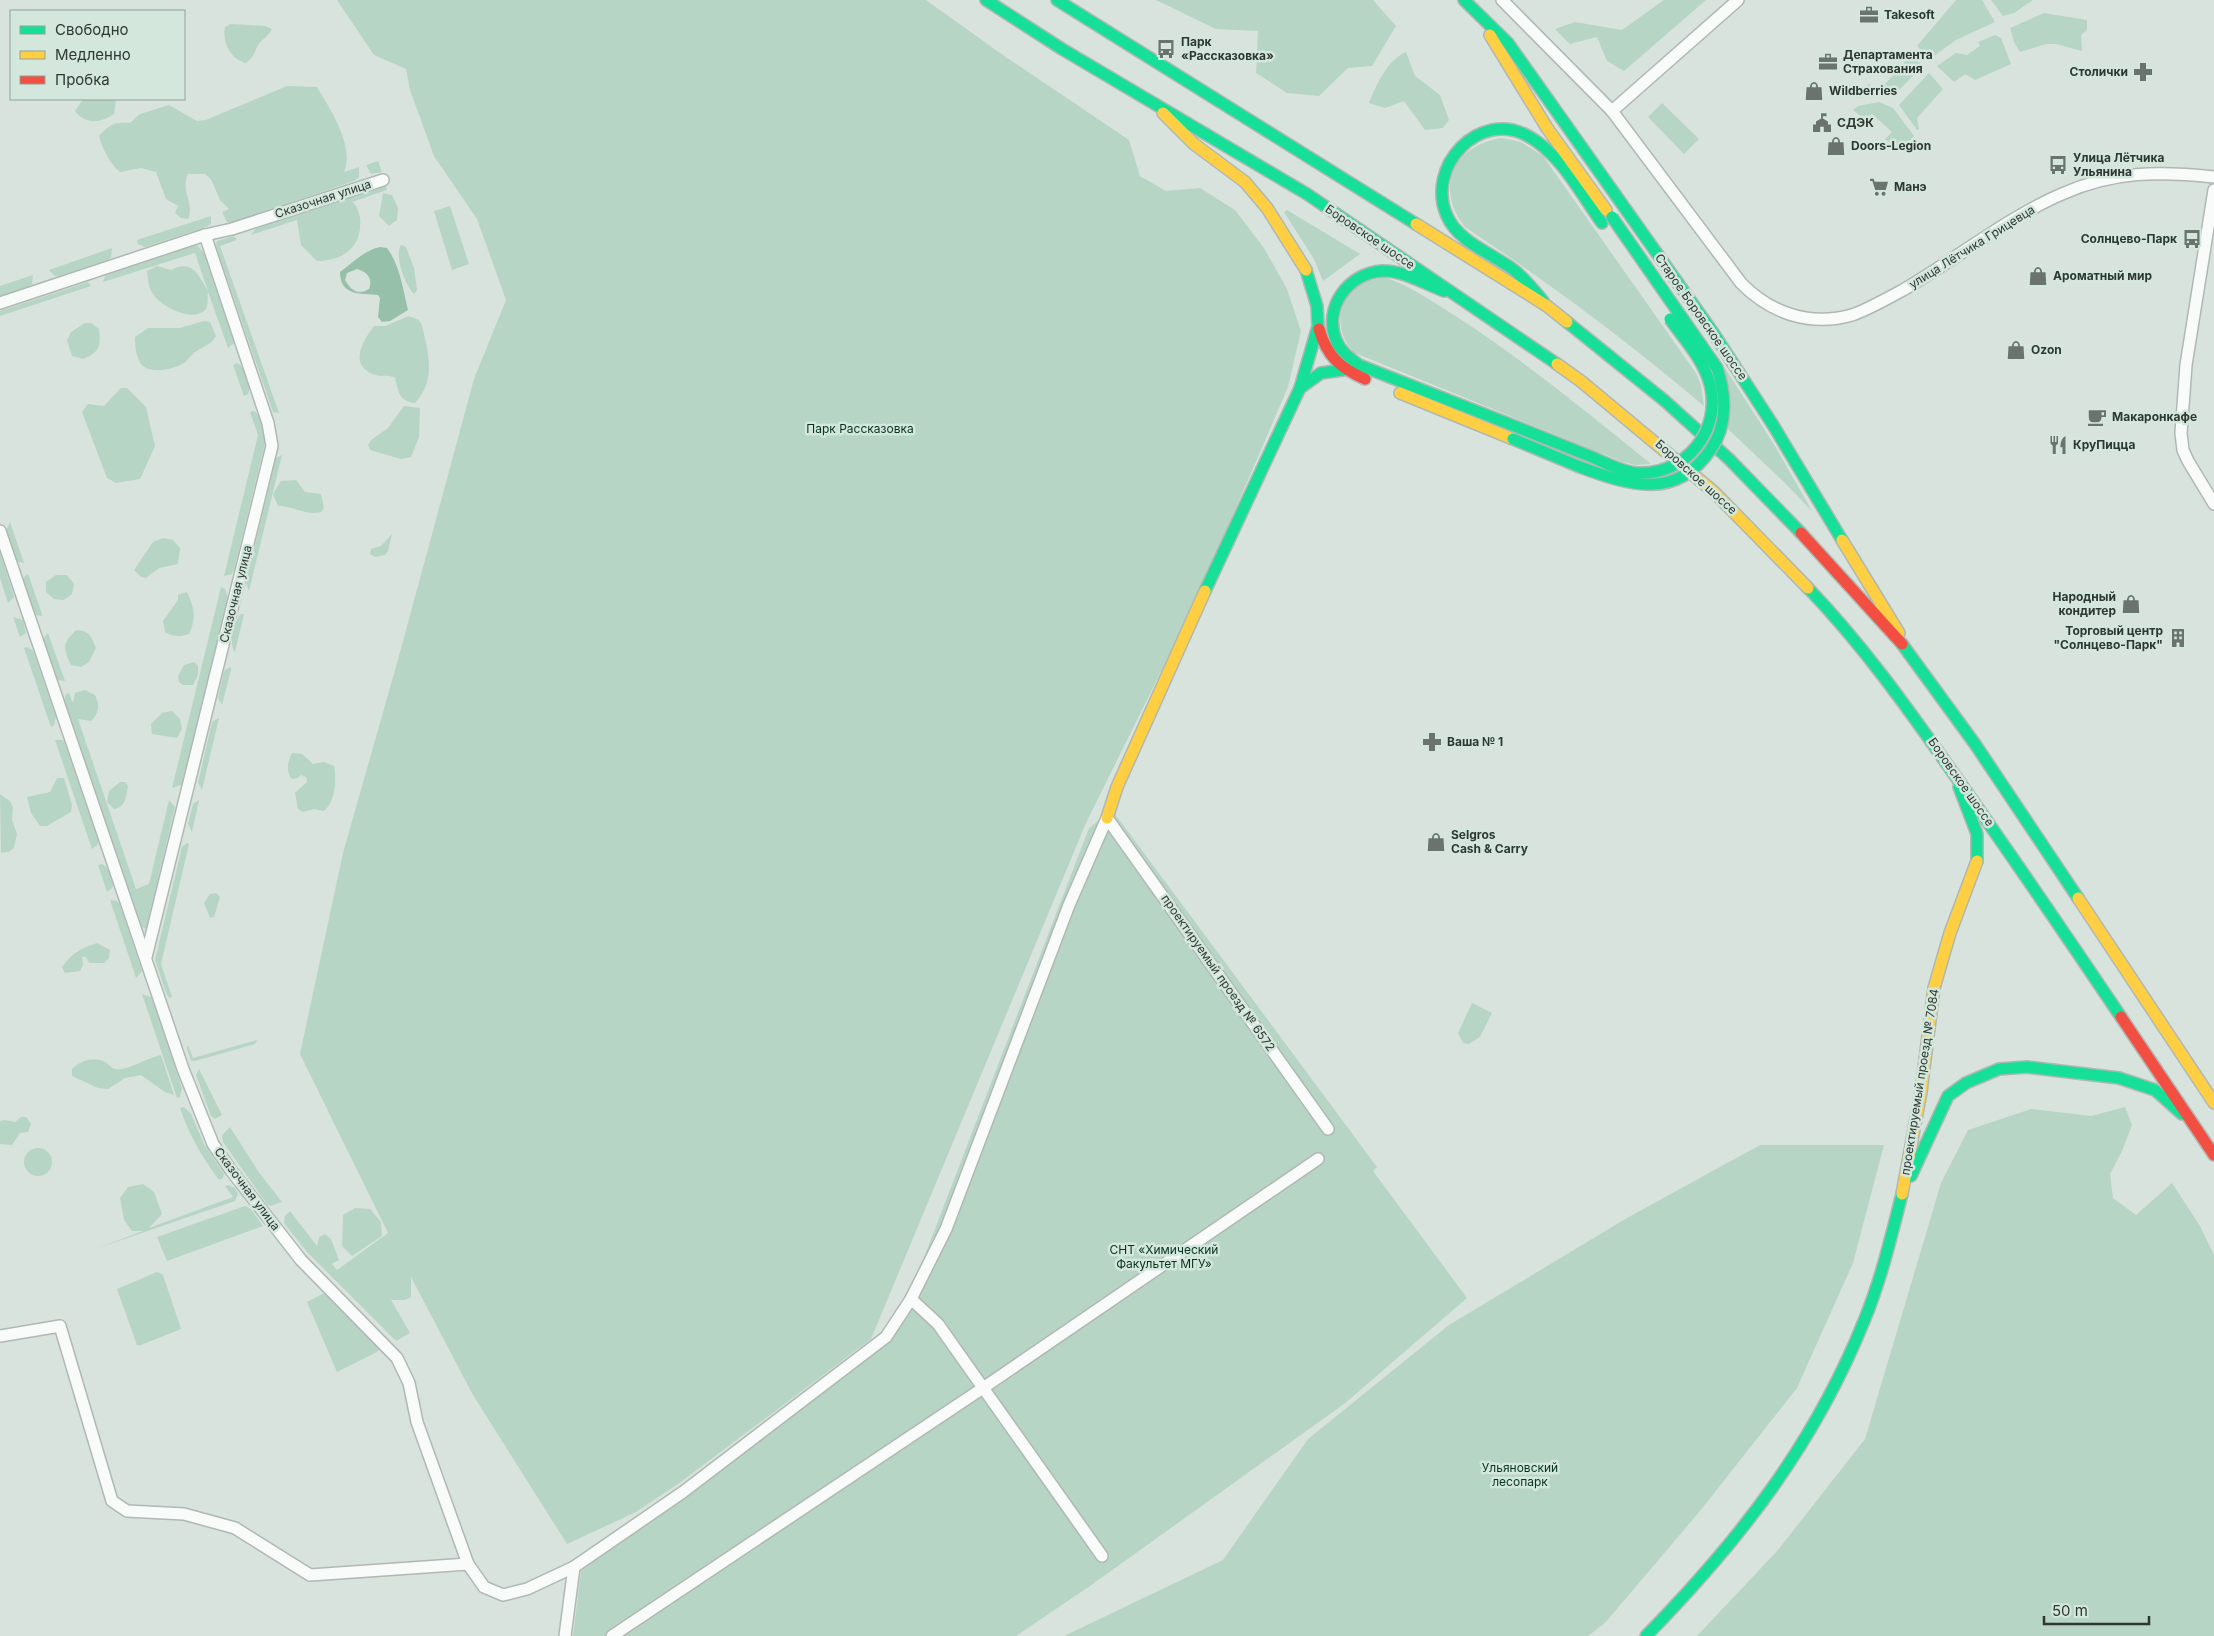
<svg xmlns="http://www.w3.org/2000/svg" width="2214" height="1636" font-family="Inter,sans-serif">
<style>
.green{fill:#b7d5c5}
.water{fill:#96c0a9;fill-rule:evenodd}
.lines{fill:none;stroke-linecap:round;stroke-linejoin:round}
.street-casing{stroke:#b0b8b4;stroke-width:14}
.fast-casing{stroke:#b0b8b4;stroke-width:14}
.slow-casing{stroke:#b0b8b4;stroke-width:14}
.jam-casing{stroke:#b0b8b4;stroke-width:14}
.street{stroke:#f9fbfa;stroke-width:11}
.fast{stroke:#16e098;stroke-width:11}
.slow{stroke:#ffcf43;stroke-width:11}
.jam{stroke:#f24e42;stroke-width:11}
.fast-bridge-casing{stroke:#b0b8b4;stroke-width:14;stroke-linecap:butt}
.fast-bridge{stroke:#16e098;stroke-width:11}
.labels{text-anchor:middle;stroke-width:5;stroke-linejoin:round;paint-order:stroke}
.poi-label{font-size:12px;font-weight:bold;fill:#2f3732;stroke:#d4e7dc;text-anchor:start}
.street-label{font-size:12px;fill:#2f3732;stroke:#d4e7dc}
.park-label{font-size:12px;fill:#02331f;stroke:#d4e7dc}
</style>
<rect width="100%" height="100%" fill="#d8e3dd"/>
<!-- green -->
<g class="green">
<path d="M337 0H926L1000 53 1129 140 1140 176 1166 191 1200 188 1235 210 1264 248 1287 289 1301 331 1288 387 1196 601 1086 823 871 1339 678 1484 636 1512 567 1544 473 1395 411 1277V1297L405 1300H391L410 1333 396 1341 307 1252 284 1223 285 1216 290 1211 317 1246 319 1237 325 1234 331 1239 339 1260 332 1264 337 1270 388 1233 300 1054 343 853 399 656 474 379 506 300 477 219 434 156 410 90 406 69 374 55Z"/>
<path d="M1156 0H1373L1396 26 1372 66 1348 68 1319 96 1287 93 1256 73 1258 31 1216 29Z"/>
<path d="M1664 0H1706L1624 71 1607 61 1597 37 1570 44 1555 29 1575 22 1622 30Z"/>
<path d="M1956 0H1982L1995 22 1956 40 1930 59 1917 46Z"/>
<path d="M1991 0H2033L2014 13 2003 16Z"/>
<path d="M2044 13 2087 20V30L2081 35 2082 51 2056 44H2046L2020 52 2014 42 2010 28Z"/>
<path d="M231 24 265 26 272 29C269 36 262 39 258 45 254 53 254 57 246 63 231 59 222 43 225 27Z"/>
<path d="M1995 35 2001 38 2011 64 1975 80 1965 74 1954 82 1937 66 1956 53 1967 55 1980 46 1978 42Z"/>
<path d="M1406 52 1415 76 1440 95 1449 120 1443 128 1425 130 1404 101 1385 108 1369 103C1376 85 1388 59 1406 52Z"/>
<path d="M1911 55 1923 66 1896 93 1891 90 1885 95 1855 98 1869 84 1878 92Z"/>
<path d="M1929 73 1943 89 1917 118 1919 129 1917 130 1899 105Z"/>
<path d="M287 86 317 87C330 109 355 146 344 172L359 167V177L354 181 232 223 227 222 222 212 229 209 220 200 211 179 205 174H188C180 192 195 203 188 219L181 218 175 213 178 206 166 199 156 172 141 168 120 172C110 164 102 148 99 136 110 124 114 122 130 123L140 114 169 105 197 121 206 120Z"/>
<path d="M83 99H116L114 114C101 123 85 125 75 111Z"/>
<path d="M1879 102 1893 108 1914 136 1903 147 1897 148 1885 139 1892 132 1872 114 1865 120 1853 110 1858 106Z"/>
<path d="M1662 103 1699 139 1684 154 1648 117Z"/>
<path d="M1502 138 1521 142 1543 156 1696 373 1701 385 1704 406C1627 341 1549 283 1465 227 1434 188 1453 145 1502 138Z"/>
<path d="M378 161 382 172 371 174 366 165Z"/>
<path d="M386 186 387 190 352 202C356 204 359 212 360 218 363 247 343 261 317 261L301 245 297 220 251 235 256 228Z"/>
<path d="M383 193 392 195 398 208 397 220 389 226 379 216Z"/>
<path d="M450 206 469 264 452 270 434 211Z"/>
<path d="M1287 210 1360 254 1323 281 1314 259 1284 212Z"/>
<path d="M211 216V224L206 227 145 247 138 244 137 240Z"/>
<path d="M234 236 237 240 220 246 279 413 273 412 272 409 216 246 217 241Z"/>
<path d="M401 245 406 247 414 268 417 290 414 294C405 285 394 256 401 245Z"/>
<path d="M193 246H198L204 253 233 339 234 343 228 348 208 292C207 297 209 305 205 310 193 323 160 306 153 294 148 287 148 279 147 271L157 266 171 270C193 259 198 275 208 291L195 253 103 282 105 276 109 274Z"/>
<path d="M112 248 111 257 108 260 59 276H55L49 270Z"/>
<path d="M33 275 32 284 29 286 0 296V286Z"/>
<path d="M1384 277C1411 286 1433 302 1457 317 1525 361 1588 413 1651 464L1635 465 1623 462 1355 353C1335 334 1335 303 1358 285 1364 280 1377 279 1384 277Z"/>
<path d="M88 282 91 286 0 316V311Z"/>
<path d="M409 316 419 320 422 325C428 353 437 379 415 403 399 401 399 393 395 378 388 374 382 377 376 375 347 366 363 341 374 326H385Z"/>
<path d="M204 321 210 322 216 336C210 346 203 346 195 352 191 355 188 360 184 363 174 369 153 374 143 366 136 360 135 346 135 337L148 328H180Z"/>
<path d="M85 323H91L99 329C101 347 99 352 83 359L72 356 67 341 71 332Z"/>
<path d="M1716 354 1775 446 1812 511 1783 481 1728 429Z"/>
<path d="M237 363C246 367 252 385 248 394L244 396 233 365Z"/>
<path d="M121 388H127L146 407 155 446 140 479 116 483 107 478 82 412 88 404 104 406Z"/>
<path d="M404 406 420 408 419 437 411 457 401 459 370 450 368 445 371 440 388 428Z"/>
<path d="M254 411C263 417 267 433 265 443L234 570 232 574 224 576 258 435 250 412Z"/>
<path d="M282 455 249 591 246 583 276 458Z"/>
<path d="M296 480 305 492 321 494 324 508 321 512C306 516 294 506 278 506L273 494 281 481Z"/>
<path d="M10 522 24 563 18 562 16 559 6 531Z"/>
<path d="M392 534 388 551 385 555 375 557 370 554 371 549 381 546Z"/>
<path d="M163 538 173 540 180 548 178 564 159 568 146 578 141 577 134 570 153 542Z"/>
<path d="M0 553 13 593 14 597 8 603 0 578Z"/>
<path d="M28 574 41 611 42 616 35 615 33 612 23 582V578Z"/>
<path d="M56 575H67L74 584 72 594 64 600 54 599 46 592V582Z"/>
<path d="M221 587 225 589 228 598 183 782 181 785 172 788Z"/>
<path d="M187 592C194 607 197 618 189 634 180 637 173 637 165 632L163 621 178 600V595Z"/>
<path d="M241 614H244L235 652C228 644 234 621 241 614Z"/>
<path d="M13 617 23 620 26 633 20 637Z"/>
<path d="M76 630C90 631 91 636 96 648L89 662 81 667 71 665C63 647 62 644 76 630Z"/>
<path d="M48 633 65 681 58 680 56 677 44 642V638Z"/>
<path d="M27 647 33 651 56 717 54 725 51 727 24 648Z"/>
<path d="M194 662 198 666V675L193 685H183L179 682 178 676 184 665Z"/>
<path d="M231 667V670L222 705 218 698 224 672 226 669Z"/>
<path d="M85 690 95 695C100 706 99 712 91 721L78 719 136 889 149 884 169 800 175 807 146 929 142 927 64 701 66 694 69 693 73 703 75 693Z"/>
<path d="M172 711 180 719 182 729 177 738 152 734 151 724 162 713Z"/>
<path d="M219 718 218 722 202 790 198 783 212 722Z"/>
<path d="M55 740H63L65 744 98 840V844L92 849Z"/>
<path d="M292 753 302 754 313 764 324 762 334 766C337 780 335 802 324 811L314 809 303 812 298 809 295 793 307 782 306 777 301 775 298 778 292 779C285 770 288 762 292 753Z"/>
<path d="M57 778H64L72 805 71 812 47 826H40L31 813 27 797 50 792Z"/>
<path d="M120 782H125L128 786C126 797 126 807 114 809L107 802 109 791Z"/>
<path d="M0 794 10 801 13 807 12 820 17 834 14 848 8 852 1 853Z"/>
<path d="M199 800 192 832 188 824 193 804Z"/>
<path d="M1112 810 1377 1167 1373 1171 1467 1298 1344 1404 1090 1586 1016 1636H573L581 1571 749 1448 895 1333 1089 828Z"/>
<path d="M187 843 189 844 161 964 172 997 170 998 167 995 155 960 182 847Z"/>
<path d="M102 864C109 867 113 879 113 887L107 892 98 865Z"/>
<path d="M216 893 220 897 214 917 210 918 204 903 210 894Z"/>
<path d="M110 900 117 901 120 905 142 971 136 978Z"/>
<path d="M97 943 110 950 109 958 104 963H89L86 957H82L83 965 80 971 65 973 62 967C72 953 81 948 97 943Z"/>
<path d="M142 994 151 997 153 1000 182 1088 180 1097 177 1098Z"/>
<path d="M1472 1003 1492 1013 1480 1037 1469 1044 1463 1043 1458 1033Z"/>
<path d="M257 1040 255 1044 195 1061H191L187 1048 188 1045 193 1058Z"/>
<path d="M161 1055 174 1095 165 1092 141 1075 125 1078 108 1089 98 1088 72 1076V1069C80 1061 94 1056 105 1062 108 1064 112 1068 115 1069 125 1072 149 1057 161 1055Z"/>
<path d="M199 1069 222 1115 215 1119 211 1116 196 1075Z"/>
<path d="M184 1107 191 1114 204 1144 224 1174 223 1178 219 1180C202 1157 189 1135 180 1108Z"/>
<path d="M2125 1107 2132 1125 2122 1151 2110 1174 2113 1198 2136 1215 2172 1183 2200 1226 2214 1255V1636H1697L1778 1550 1865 1439 1941 1183 1968 1130 2031 1109 2091 1116Z"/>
<path d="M21 1117H26L31 1124 28 1132 20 1133 12 1145 0 1144V1121L5 1120 15 1122Z"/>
<path d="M230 1127 258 1171 282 1202 270 1206 267 1204 223 1142 222 1135Z"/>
<path d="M1760 1145H1884L1853 1263 1797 1388 1700 1511 1605 1623 1588 1636H1064L1223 1560 1308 1439 1449 1325 1627 1218Z"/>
<circle cx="38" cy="1162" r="14"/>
<path d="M143 1184 154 1192 162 1214 149 1228 233 1197 225 1186 228 1185 235 1188 238 1194 235 1201 95 1249 143 1231H132L124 1220 120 1198 128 1187Z"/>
<path d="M245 1206 251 1209 263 1226 167 1261 157 1237Z"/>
<path d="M355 1208 370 1209 381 1222 382 1236 352 1256 342 1246 343 1215Z"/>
<path d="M157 1272 163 1275 181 1329 141 1345H137L117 1289Z"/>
<path d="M324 1293 379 1349 377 1352 337 1372 307 1302Z"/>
</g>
<!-- water -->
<path class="water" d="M380 247 387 248C400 265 403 290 408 310L390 321 382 322 378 317 380 298 378 295C362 293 340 297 340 272 354 262 363 251 380 247ZM357 269C368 272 373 279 369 289 358 296 351 290 345 280L347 273Z"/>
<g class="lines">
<!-- street casing -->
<g class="street-casing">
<g id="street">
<path d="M1502 0 1612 111 1741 283C1770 313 1810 327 1852 315 1869 309 1886 299 1903 290 1955 260 2008 217 2062 194 2113 171 2159 171 2214 177"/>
<path d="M1612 111 1738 0"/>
<path d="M2214 190 2186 365 2181 433 2183 450 2188 461 2214 504"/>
<path d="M0 303 205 235 232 229 383 180"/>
<path d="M0 531 183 1069 213 1144 230 1169 301 1260 397 1358 409 1383 417 1422 468 1564 484 1587 503 1595 527 1589 574 1567 683 1492 886 1337 911 1299 946 1229 1069 905 1107 818 1328 1129"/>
<path d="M146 957 272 446 268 423 205 235"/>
<path d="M911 1299 938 1324 1102 1556"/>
<path d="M0 1336 60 1326 112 1501 127 1511 184 1514 235 1528 310 1575 468 1564"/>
<path d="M565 1636 574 1567"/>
<path d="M612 1636 983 1388 1318 1159"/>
</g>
</g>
<!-- fast casing -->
<g class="fast-casing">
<g id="fast">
<path d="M986 0 1062 49 1307 194 1557 364"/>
<path d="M1057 0 1416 224"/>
<path d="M1464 0 1508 43 1714 334 1773 425 1842 540"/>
<path d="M1444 291C1425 284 1403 270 1382 271 1348 273 1323 308 1336 340 1340 351 1350 358 1359 365L1517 427"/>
<path d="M1543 301C1534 290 1525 279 1514 270 1493 254 1458 242 1447 216 1425 167 1479 109 1528 136 1561 154 1581 194 1602 223"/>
<path d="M1567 322 1665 401 1729 459 1801 533"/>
<path d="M1300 388 1321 373 1343 370"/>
<path d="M1808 588C1861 643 1907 707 1951 770 2009 851 2065 934 2121 1017"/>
<path d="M1205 591 1300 388 1318 326 1317 306 1306 270"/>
<path d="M1902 644 1975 744 2078 898"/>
<path d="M1959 787 1977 834V861"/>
<path d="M1911 1176 1948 1096 1966 1083 1999 1069 2027 1067 2119 1078 2155 1090 2182 1114"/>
<path d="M1646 1636C1739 1541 1814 1445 1864 1321 1881 1280 1891 1237 1902 1194"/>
</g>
</g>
<!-- slow casing -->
<g class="slow-casing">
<g id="slow">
<path d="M1490 35 1547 128 1606 210"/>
<path d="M1163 113 1194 144 1245 182 1267 208 1306 270"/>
<path d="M1416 224 1547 306 1567 322"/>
<path d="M1557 364 1582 382 1714 492 1808 588"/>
<path d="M1400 393 1513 439"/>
<path d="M1842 540 1899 633"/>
<path d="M1107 818 1117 787 1205 591"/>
<path d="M2078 898 2214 1103"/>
<path d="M1902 1194 1921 1092 1934 988 1950 933 1977 861"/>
</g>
</g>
<!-- jam casing -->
<g class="jam-casing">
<g id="jam">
<path d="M1319 329C1327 356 1340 368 1365 379"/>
<path d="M1801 533 1902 644"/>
<path d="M2121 1017 2214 1155"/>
</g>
</g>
<!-- street -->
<use href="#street" class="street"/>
<!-- fast -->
<use href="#fast" class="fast"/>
<!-- slow -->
<use href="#slow" class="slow"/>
<!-- jam -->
<use href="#jam" class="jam"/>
<!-- fast-bridge casing -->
<g class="fast-bridge-casing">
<g id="fast-bridge">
<path d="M1517 427C1542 437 1567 447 1592 457 1606 463 1622 472 1638 473 1686 475 1722 430 1710 384 1703 359 1684 339 1670 319"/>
<path d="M1513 439C1535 448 1558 458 1580 467 1629 485 1676 501 1711 449 1728 425 1726 394 1717 368L1612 217"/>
</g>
</g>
<!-- fast-bridge -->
<use href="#fast-bridge" class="fast-bridge"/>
</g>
<!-- icons -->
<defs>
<g id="office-bare" transform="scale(1.5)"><path d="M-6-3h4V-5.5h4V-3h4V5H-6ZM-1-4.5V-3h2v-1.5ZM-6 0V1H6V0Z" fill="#6a736e" stroke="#d4e7dc" stroke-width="2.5" paint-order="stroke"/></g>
<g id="bus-bare" transform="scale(1.5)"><path d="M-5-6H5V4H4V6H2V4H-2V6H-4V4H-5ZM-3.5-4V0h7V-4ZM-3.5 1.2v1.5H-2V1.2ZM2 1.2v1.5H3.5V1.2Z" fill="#6a736e" stroke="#d4e7dc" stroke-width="2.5" paint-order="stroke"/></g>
<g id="pharmacy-bare" transform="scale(1.5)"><path d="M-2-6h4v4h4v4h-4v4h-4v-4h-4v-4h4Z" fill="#6a736e" stroke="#d4e7dc" stroke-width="2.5" paint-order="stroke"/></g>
<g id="shop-bare" transform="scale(1.5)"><path d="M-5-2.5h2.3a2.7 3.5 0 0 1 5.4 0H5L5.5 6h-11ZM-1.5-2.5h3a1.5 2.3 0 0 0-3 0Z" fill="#6a736e" stroke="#d4e7dc" stroke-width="2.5" paint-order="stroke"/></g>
<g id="civic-bare" transform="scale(1.5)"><path d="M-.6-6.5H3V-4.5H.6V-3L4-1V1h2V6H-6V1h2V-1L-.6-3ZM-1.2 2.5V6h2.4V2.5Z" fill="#6a736e" stroke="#d4e7dc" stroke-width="2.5" paint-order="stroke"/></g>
<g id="supermarket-bare" transform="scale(1.5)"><path d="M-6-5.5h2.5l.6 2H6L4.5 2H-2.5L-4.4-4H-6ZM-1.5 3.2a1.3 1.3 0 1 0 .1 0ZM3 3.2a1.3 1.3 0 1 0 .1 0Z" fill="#6a736e" stroke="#d4e7dc" stroke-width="2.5" paint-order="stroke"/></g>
<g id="cafe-bare" transform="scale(1.5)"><path d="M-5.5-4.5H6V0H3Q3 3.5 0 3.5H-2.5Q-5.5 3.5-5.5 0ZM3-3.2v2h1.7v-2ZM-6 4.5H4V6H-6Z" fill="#6a736e" stroke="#d4e7dc" stroke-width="2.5" paint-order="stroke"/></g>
<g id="restaurant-bare" transform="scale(1.5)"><path d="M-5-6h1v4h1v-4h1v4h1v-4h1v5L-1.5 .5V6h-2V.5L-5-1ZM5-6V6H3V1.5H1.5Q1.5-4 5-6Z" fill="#6a736e" stroke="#d4e7dc" stroke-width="2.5" paint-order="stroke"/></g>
<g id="building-bare" transform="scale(1.5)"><path d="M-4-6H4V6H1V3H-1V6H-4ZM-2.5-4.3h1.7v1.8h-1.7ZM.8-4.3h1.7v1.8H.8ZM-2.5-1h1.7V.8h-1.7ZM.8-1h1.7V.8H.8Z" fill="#6a736e" stroke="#d4e7dc" stroke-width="2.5" paint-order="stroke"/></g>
</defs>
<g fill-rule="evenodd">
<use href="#office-bare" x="1869" y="15"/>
<use href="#bus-bare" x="1166" y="49"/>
<use href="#office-bare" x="1828" y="62"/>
<use href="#pharmacy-bare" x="2143" y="72"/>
<use href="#shop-bare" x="1814" y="91"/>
<use href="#civic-bare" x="1822" y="123"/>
<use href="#shop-bare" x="1836" y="146"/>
<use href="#bus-bare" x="2058" y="165"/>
<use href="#supermarket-bare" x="1879" y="187"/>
<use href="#bus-bare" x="2192" y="239"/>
<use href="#shop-bare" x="2038" y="276"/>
<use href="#shop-bare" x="2016" y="350"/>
<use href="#cafe-bare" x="2097" y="417"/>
<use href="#restaurant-bare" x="2058" y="445"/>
<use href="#shop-bare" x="2131" y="604"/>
<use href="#building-bare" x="2178" y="638"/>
<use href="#pharmacy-bare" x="1432" y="742"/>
<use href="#shop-bare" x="1436" y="842"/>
</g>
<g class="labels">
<!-- poi labels -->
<g class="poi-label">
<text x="1884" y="19">Takesoft</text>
<text x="1181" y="46">Парк<tspan x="1181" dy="14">«Рассказовка»</tspan></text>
<text x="1843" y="59">Департамента<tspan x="1843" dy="14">Страхования</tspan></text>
<text x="2128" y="76" text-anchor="end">Столички</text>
<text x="1829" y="95">Wildberries</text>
<text x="1837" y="127">СДЭК</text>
<text x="1851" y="150">Doors-Legion</text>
<text x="2073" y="162">Улица Лётчика<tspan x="2073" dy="14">Ульянина</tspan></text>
<text x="1894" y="191">Манэ</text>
<text x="2177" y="243" text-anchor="end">Солнцево-Парк</text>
<text x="2053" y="280">Ароматный мир</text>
<text x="2031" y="354">Ozon</text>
<text x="2112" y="421">Макаронкафе</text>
<text x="2073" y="449">КруПицца</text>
<text x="2116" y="601" text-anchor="end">Народный<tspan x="2116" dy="14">кондитер</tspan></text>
<text x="2163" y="635" text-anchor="end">Торговый центр<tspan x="2163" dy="14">"Солнцево-Парк"</tspan></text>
<text x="1447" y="746">Ваша № 1</text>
<text x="1451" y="839">Selgros<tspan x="1451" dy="14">Cash &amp; Carry</tspan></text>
</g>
<!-- street labels -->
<g class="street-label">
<text transform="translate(323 199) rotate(-18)" y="4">Сказочная улица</text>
<text transform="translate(1370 237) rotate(34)" y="4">Боровское шоссе</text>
<text transform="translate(1972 247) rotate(-32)" y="4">улица Лётчика Грицевца</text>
<text transform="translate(1701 317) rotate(55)" y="4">Старое Боровское шоссе</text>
<text transform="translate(1696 477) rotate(42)" y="4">Боровское шоссе</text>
<text transform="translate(236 594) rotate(-76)" y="4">Сказочная улица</text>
<text transform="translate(1961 782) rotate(55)" y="4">Боровское шоссе</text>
<text transform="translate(1218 973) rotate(55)" y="4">проектируемый проезд № 6572</text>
<text transform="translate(1920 1082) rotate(-81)" y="4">проектируемый проезд № 7084</text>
<text transform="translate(247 1189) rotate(53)" y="4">Сказочная улица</text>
</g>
<!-- park labels -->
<g class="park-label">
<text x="860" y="433">Парк Рассказовка</text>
<text x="1164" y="1254">СНТ «Химический<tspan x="1164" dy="14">Факультет МГУ»</tspan></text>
<text x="1520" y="1472">Ульяновский<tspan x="1520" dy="14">лесопарк</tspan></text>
</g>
</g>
<!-- legend -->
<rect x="10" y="10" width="175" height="90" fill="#d4e7dc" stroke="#92a198"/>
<rect x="20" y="26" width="25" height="8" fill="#16e098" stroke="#92a198"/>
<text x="55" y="35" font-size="15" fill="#2f3732">Свободно</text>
<rect x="20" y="51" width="25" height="8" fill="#ffcf43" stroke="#92a198"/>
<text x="55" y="60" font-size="15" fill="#2f3732">Медленно</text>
<rect x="20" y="76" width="25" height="8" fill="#f24e42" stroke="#92a198"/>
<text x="55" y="85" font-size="15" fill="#2f3732">Пробка</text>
<!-- scale -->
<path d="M2044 1616v8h105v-8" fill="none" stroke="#2f3732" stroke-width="2.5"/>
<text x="2052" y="1616" font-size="15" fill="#2f3732" stroke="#d4e7dc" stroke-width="4" paint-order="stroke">50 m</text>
</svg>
